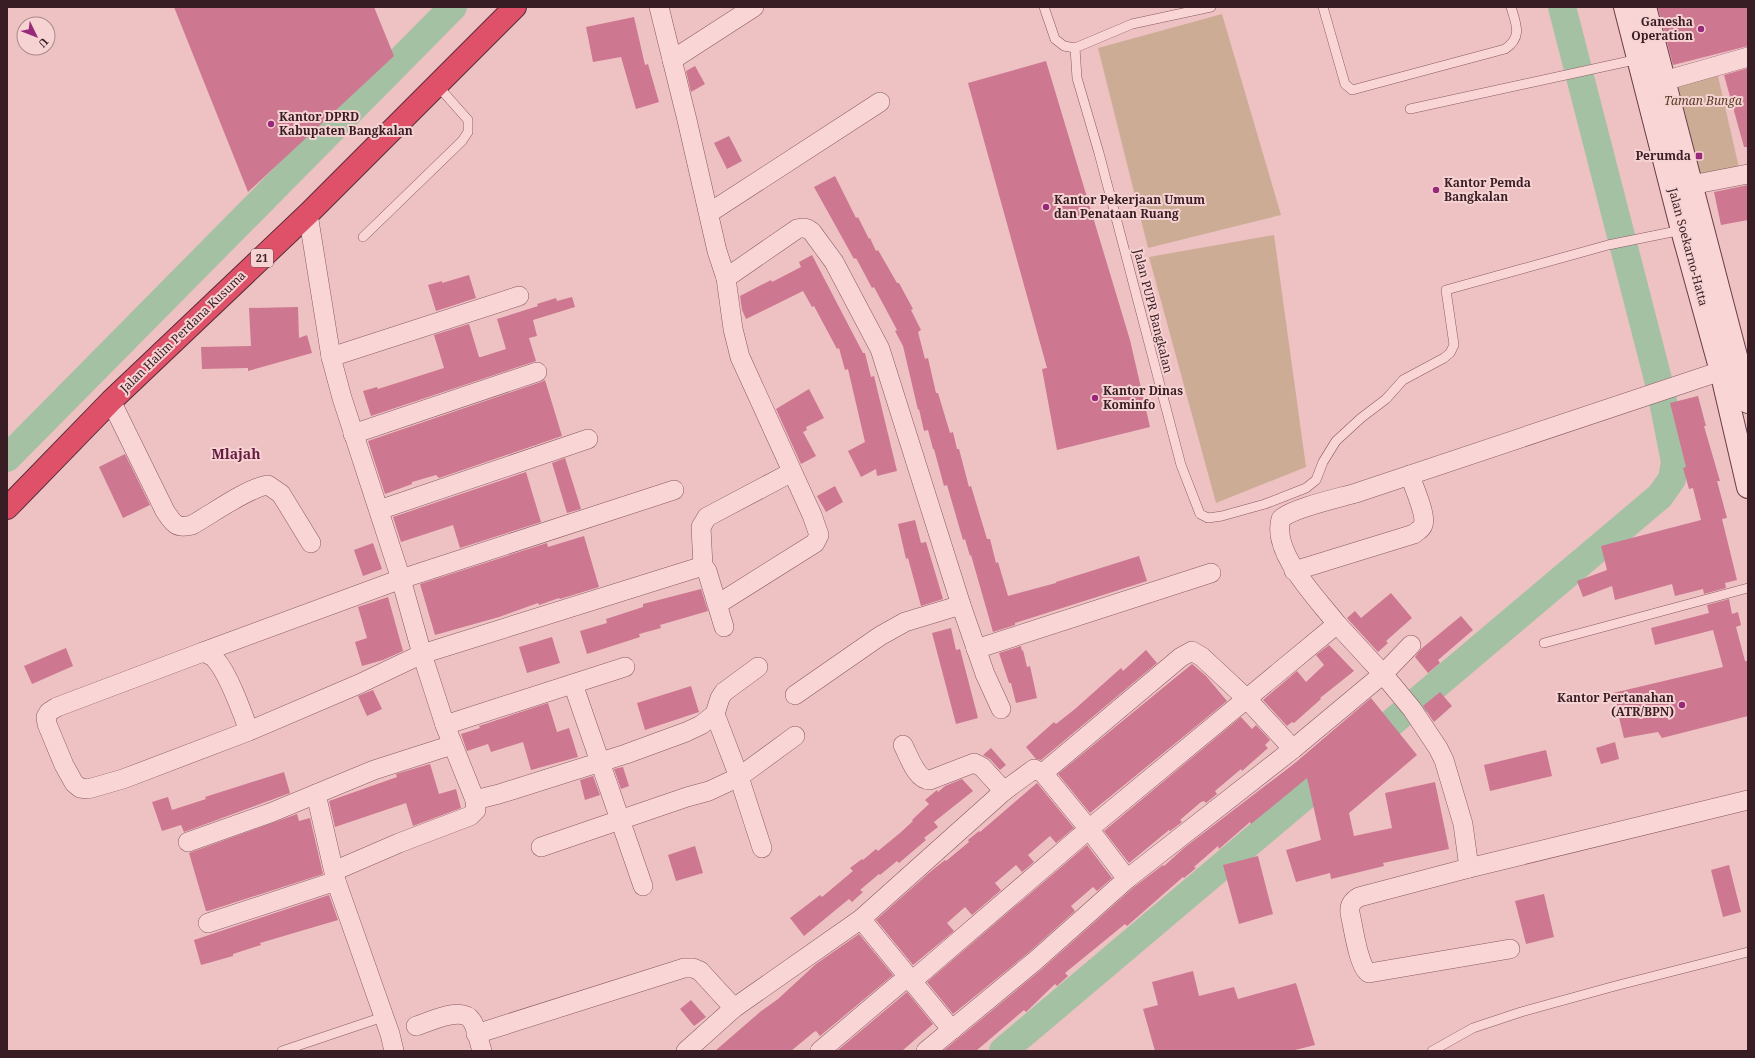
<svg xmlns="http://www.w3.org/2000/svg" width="1755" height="1058" font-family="'Noto Serif',serif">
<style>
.green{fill:#cdac96}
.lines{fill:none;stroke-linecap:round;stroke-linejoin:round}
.river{stroke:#a5c1a4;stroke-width:28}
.building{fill:#cd7791}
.lane-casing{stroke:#885962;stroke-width:10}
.street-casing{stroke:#885962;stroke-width:20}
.secondary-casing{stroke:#6a3c46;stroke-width:24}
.highway-casing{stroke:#562d38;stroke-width:24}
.lane{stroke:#f9d5d6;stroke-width:9}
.street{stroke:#f9d5d6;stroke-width:19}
.secondary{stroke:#f9d5d6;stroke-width:22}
.highway{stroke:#df5168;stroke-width:22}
.poi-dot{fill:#982879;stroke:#f6d2d2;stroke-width:1.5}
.labels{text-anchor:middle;stroke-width:4;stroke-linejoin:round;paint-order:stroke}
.shield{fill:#f6d2d2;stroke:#715358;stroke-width:1}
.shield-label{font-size:11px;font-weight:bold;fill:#381d24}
.poi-label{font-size:12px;font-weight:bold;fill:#381d24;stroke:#f6d2d2;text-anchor:start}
.park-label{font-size:12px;font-style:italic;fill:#553e24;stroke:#f6d2d2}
.street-label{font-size:12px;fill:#381d24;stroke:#f6d2d2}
.quarter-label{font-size:14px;font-weight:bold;fill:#651c41;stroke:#f6d2d2}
</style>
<rect width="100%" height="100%" fill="#eec2c3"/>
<!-- green -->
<g class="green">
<path d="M1222 14 1281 215 1148 248 1098 48Z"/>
<path d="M1718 76 1740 172 1702 181 1678 85Z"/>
<path d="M1274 235 1306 467 1216 503 1149 257Z"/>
</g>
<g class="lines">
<!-- river -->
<g class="river">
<path d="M7 458 453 7"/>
<path d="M1003 1051 1660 496 1672 479 1675 462 1661 391 1562 7"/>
</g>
</g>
<!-- building -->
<g class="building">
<path d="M174 7H374L394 56 248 192Z"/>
<path d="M1663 7H1748V46L1673 65 1658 8Z"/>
<path d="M634 17 645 65 648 64 659 102 636 109 621 57 593 62 586 27Z"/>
<path d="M1046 61 1130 340 1150 427 1057 450 1042 369 1047 368 968 83Z"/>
<path d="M695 66 705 84 691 92 686 71Z"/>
<path d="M1748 68V147H1744L1724 75Z"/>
<path d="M729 136 742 161 727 169 714 143Z"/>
<path d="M835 176 856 218 858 217 869 239 870 238 876 251 878 250 897 283H899L913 309 911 310 921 330 918 332 925 359 928 358 936 393H938L950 433 953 432 957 449H959L969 487 971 486 987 539H990L996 563 998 562 1008 596 1056 583V582L1139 556 1147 581 1015 623V625L993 632 971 555 970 556 965 539 963 540 947 485 944 486 934 449H933L928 430 924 431 919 409 918 410 903 346 895 331 897 330 874 287 872 288 856 258 854 259 814 187Z"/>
<path d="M1748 185V220L1721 225 1714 192Z"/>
<path d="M812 255 839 307 863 353H865L871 377 874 376 897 471 877 476 876 469 861 477 848 451 865 442 848 369 845 370 839 348 837 349 814 306 812 307 803 291 746 319 742 310 740 296 771 280 772 282 801 267 799 262Z"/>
<path d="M469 275 476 298 436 311 428 285 442 281V283Z"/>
<path d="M572 297 575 307 533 320 537 336 529 338 536 361 371 416 363 391 377 387 378 389 444 368 434 335 469 324 479 357H481L506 349 497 319 538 306 537 304 556 298 557 301Z"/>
<path d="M298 307 299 338 307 335 312 353 248 371V368L202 369 201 347 251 346 249 308Z"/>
<path d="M545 380 562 436 439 478 436 475 412 482V484L385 494 368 441 541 382Z"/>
<path d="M809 389 824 418 806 427 807 430 803 432 816 456 801 464 776 409Z"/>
<path d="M1698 396 1706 426H1704L1720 481H1717L1727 518 1722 519 1737 580 1725 583 1726 588 1704 594 1703 589 1675 596 1672 584 1615 600 1612 586 1583 597 1577 581 1607 570 1601 546 1701 520 1693 488 1689 489 1683 468 1686 467 1670 403Z"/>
<path d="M125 454 150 505 123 518 99 467Z"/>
<path d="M565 458 581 509 567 513 552 463Z"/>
<path d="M526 472 541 522 460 548 453 525 401 542 393 517Z"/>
<path d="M835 486 843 502 826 512 817 496Z"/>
<path d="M915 520 921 543 926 542 943 599 921 606 908 558 906 559 898 524Z"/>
<path d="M584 536 599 587 560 599 559 598 539 605 538 603 499 617 435 635 420 584 547 543 548 547Z"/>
<path d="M373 543 382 569 363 576 354 550Z"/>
<path d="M701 589 708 611 660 625 661 628 639 634 640 637 587 654 580 631 607 623 606 619 643 607V604Z"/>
<path d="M1391 593 1412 618 1386 641 1388 643 1378 652 1347 618 1355 611 1361 618Z"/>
<path d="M388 597 403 651 383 660 362 666 355 642 367 638 358 607Z"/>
<path d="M1729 599 1732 614 1738 612 1741 625 1736 627 1745 661H1748V716L1662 738 1658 732 1624 738 1613 693 1723 667 1713 630 1655 645 1651 628 1709 613 1707 605Z"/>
<path d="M1461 616 1473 630 1438 660 1440 663 1428 673 1415 657 1421 649Z"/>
<path d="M951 628 956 650 960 649 978 718 956 724 932 633Z"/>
<path d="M552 637 560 663 527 673 519 647Z"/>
<path d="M1329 645 1354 671 1320 698 1321 699 1294 723 1292 722 1287 726 1263 700 1297 671 1306 682 1324 665 1316 655Z"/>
<path d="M1021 646 1022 651 1023 650 1027 667 1030 666 1037 698 1016 703 1011 683H1009L999 653Z"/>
<path d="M66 648 73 666 32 684 24 666Z"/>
<path d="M1146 650 1157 663 1041 760 1036 759 1026 747 1054 722 1056 724 1075 709 1121 668 1123 671Z"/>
<path d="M1192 664 1206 676 1227 701 1090 813 1058 774Z"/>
<path d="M691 686 699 712 645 730 637 703Z"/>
<path d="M373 690 382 709 367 716 358 696Z"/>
<path d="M1440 692 1452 706 1434 722 1423 706Z"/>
<path d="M1371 698 1417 755 1349 813 1354 836 1392 828 1385 793 1435 782 1449 849 1383 863 1384 866 1331 879 1330 873 1296 882 1286 850 1321 840 1307 778 1251 824 1250 822 1219 849 1218 846 1194 867 1196 868 1184 878 1183 877 1127 926 1125 924 1065 973 1068 976 1057 986 1055 984 1026 1012 1024 1010 976 1051H943L1042 969 1134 887 1163 865 1164 866 1184 848 1295 763Z"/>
<path d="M548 703 557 732 569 728 578 757 531 770 523 742 491 752 488 744 467 751 461 734 480 728 479 726Z"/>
<path d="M1241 717 1252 729 1256 725 1270 740 1265 745 1268 748 1242 771 1241 769 1215 791 1217 794 1206 803 1204 801 1201 802 1180 820 1182 822 1170 831 1169 830 1129 863 1104 831Z"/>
<path d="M1615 742 1619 759 1601 764 1596 748Z"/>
<path d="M991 748 1006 765 1000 770 990 759 983 755Z"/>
<path d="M1546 750 1552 776 1490 791 1484 765Z"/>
<path d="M430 764 439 794 456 789 461 808 413 826 406 803 335 827 329 801 397 777 396 774Z"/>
<path d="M623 767 629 786 621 789 614 769Z"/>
<path d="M284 772 290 793 184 832 181 825 162 831 152 802 168 797 172 810 206 799 205 797Z"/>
<path d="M593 776 600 795 585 800 580 780Z"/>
<path d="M962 779 973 791 934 822 938 827 924 838 926 840 899 863 897 861 880 875 879 874 860 890 863 892 852 902 849 899 804 936 790 918 820 895 822 897 853 871 850 868 862 859 863 860 876 849 878 851 900 833 913 821 912 820 929 804 925 800 937 790 938 792 945 786Z"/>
<path d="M1037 783 1074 828 1056 843 1050 836 1028 855 1034 862 1022 872 1016 865 995 883 1001 890 972 915 965 907 947 923 954 931 913 965 876 920 930 872 945 860 946 861 969 842 968 840 979 831 980 832Z"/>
<path d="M297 814 299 821 310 818 323 874 208 911H206L189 853Z"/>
<path d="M1087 845 1112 878 1097 891 1093 887 1071 906 1075 911 1028 953 953 1014 927 982Z"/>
<path d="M695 846 703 873 676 881 668 855Z"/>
<path d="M1258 856 1273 914 1239 924 1223 865Z"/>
<path d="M1729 865 1741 912 1723 917 1711 870Z"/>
<path d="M1544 894 1554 937 1526 944 1515 901Z"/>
<path d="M329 895 338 920 260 943 261 945 233 954V956L201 965 194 940Z"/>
<path d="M859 934 893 975 820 1036 816 1031 814 1032 791 1051H715L760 1012 778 999 816 964Z"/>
<path d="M1193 971 1199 996 1234 987 1238 999 1296 983 1315 1045 1291 1051H1155L1143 1009 1158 1005 1152 982Z"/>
<path d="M907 992 933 1024 902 1051H837Z"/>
<path d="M691 1000 706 1017 694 1026 680 1009Z"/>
</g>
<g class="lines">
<!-- lane casing -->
<g class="lane-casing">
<g id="lane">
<path d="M1044 7 1055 39 1064 46 1075 48 1132 24 1211 7"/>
<path d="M1323 7 1345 84 1352 90 1505 49C1523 37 1516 24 1511 7"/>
<path d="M1075 48 1077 78 1099 153 1181 465 1200 514 1208 518 1222 516 1265 504 1306 488 1316 480 1323 462 1336 441 1361 418 1386 399 1403 380 1444 358 1450 353 1454 345 1446 290 1608 245 1682 230"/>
<path d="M1410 109 1639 59"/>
<path d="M363 237 462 141 468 132V120L437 85"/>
<path d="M1544 643 1748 588"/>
<path d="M282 1051 383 1017"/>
<path d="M1432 1051 1473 1028 1521 1012 1615 986 1748 952"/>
</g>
</g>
<!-- street casing -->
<g class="street-casing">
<g id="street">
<path d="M659 7 687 120 717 251 726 278 797 229C803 227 808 228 812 232L834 262 880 349 961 605 985 674 1001 709"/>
<path d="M672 60 754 7"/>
<path d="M1664 81 1748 57"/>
<path d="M1691 185 1748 174"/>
<path d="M709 213 880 102"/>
<path d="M308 214 331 357 342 398 401 579 422 654 445 725 475 800 499 794 626 754 686 732 701 725 715 714 720 698 724 692 758 667"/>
<path d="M331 357 519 296"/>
<path d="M111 401 165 511C173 523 176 529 192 525 210 515 249 487 268 485L281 494 311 543"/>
<path d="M353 434 537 372"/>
<path d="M379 510 588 439"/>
<path d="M703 566 701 527 707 517 792 472"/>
<path d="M1294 571 1414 534C1417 531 1422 529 1423 525 1427 515 1413 486 1410 475"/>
<path d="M718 604 815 543 819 535 812 515 740 357 733 329 726 278"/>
<path d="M1337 624C1318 599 1271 553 1281 519 1292 508 1339 498 1356 493L1721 371"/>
<path d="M976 649 1211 573"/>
<path d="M203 652 401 579 674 490"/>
<path d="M573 684 643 886"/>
<path d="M795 695 880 636 905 622 961 605"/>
<path d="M715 714 739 777 762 848"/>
<path d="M445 725 625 667"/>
<path d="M249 731C242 712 229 675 216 660 213 656 208 654 203 652L57 707 49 712 46 717 47 724 64 765 74 783 80 788 88 789 123 779 249 731 359 684 422 654 703 566 707 571 724 627"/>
<path d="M903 745C909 756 916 780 930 780L974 763 982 767 1004 791"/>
<path d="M1043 773 1181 657 1192 651 1202 657 1247 699 1293 749"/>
<path d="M316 794 336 881 390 1034 394 1051"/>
<path d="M188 842 270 813 374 770 452 745"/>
<path d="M541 847 687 797 709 791 739 777 795 736"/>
<path d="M334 871 399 843 470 816 476 810 475 800"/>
<path d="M861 919 952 1030"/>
<path d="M208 923 336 881"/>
<path d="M1510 949 1369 973C1359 969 1353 926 1350 913 1349 905 1352 901 1359 897L1469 868 1748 800"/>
<path d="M416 1026C430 1022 462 1005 472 1021 477 1029 479 1042 482 1051"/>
<path d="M476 1034 684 968H693L700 971 734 1008"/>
<path d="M686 1051 734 1008 861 919 1004 791 1034 769 1043 773 1089 829 1127 879"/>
<path d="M820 1051 899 984 903 981H912L1089 829 1337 624 1383 674 1412 709 1438 748 1444 760 1463 824 1469 868"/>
<path d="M926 1051 1035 961 1127 879 1293 749 1383 674 1411 645"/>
</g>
</g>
<!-- secondary casing -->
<g class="secondary-casing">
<g id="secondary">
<path d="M1625 7 1682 230 1721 371 1748 487"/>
<path d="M1645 7 1748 402"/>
</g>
</g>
<!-- highway casing -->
<g class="highway-casing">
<path id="highway" d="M7 508 111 401 308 214 515 7"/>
</g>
<!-- lane -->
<use href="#lane" class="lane"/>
<!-- street -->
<use href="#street" class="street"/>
<!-- secondary -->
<use href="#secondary" class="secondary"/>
<!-- highway -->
<use href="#highway" class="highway"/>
</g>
<!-- markers -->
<g class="poi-dot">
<circle cx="1701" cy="29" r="4"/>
<circle cx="271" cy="124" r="4"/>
<rect x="1695" y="152" width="8" height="8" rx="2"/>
<circle cx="1436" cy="190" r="4"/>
<circle cx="1046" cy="207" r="4"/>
<circle cx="1095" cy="398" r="4"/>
<circle cx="1682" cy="705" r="4"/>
</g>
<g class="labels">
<!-- shield labels -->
<rect class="shield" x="251" y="249" width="22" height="18" rx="3"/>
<g class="shield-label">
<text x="262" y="262">21</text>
</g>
<!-- poi labels -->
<g class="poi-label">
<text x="1693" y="26" text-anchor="end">Ganesha<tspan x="1693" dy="14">Operation</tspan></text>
<text x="279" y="121">Kantor DPRD<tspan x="279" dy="14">Kabupaten Bangkalan</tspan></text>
<text x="1691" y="160" text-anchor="end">Perumda</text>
<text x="1444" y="187">Kantor Pemda<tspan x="1444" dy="14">Bangkalan</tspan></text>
<text x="1054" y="204">Kantor Pekerjaan Umum<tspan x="1054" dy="14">dan Penataan Ruang</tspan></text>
<text x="1103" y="395">Kantor Dinas<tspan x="1103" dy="14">Kominfo</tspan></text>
<text x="1674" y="702" text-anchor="end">Kantor Pertanahan<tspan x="1674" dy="14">(ATR/BPN)</tspan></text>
</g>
<!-- park labels -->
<g class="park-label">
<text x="1703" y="105">Taman Bunga</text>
</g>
<!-- street labels -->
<g class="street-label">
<text transform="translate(1688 247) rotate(75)" y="4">Jalan Soekarno-Hatta</text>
<text transform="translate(1153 311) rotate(76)" y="4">Jalan PUPR Bangkalan</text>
<text transform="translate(183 332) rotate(-44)" y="4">Jalan Halim Perdana Kusuma</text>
</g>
<!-- quarter labels -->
<g class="quarter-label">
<text x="236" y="459">Mlajah</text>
</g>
</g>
<!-- border -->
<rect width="1755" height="1058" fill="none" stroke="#381d24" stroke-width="16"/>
<!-- north arrow -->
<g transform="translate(36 36) rotate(133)"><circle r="19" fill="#f6d2d2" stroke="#aa8a8c"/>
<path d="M0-3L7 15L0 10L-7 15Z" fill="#982879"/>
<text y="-6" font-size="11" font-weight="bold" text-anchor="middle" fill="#381d24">U</text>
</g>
</svg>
